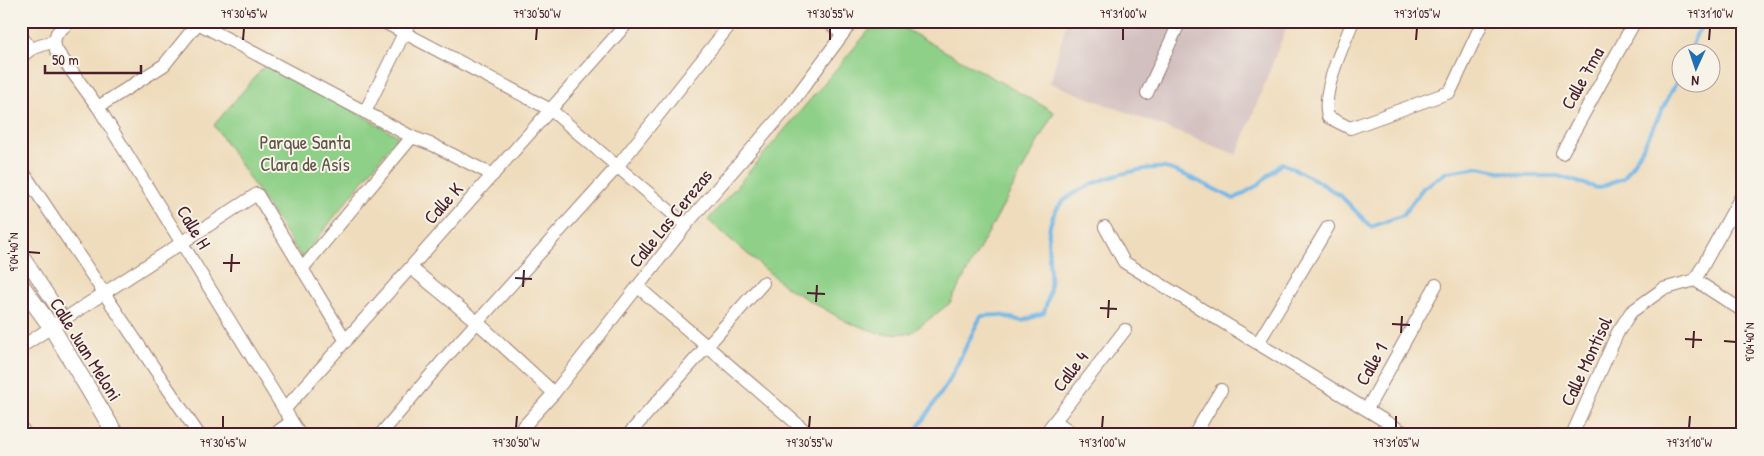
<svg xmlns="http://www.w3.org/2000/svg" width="1764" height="456" font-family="'Patrick Hand',sans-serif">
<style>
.industrial{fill:#d2bfbf}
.green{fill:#8ed088;stroke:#6c785a}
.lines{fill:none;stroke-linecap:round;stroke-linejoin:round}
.stream{stroke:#6eb5e5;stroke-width:4}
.minor-casing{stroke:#9c7e74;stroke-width:14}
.major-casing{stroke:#9c7e74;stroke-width:18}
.minor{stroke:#fff;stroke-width:12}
.major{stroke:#fff;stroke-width:16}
.ticks{fill:none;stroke:#4a1f2b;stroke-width:2}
.labels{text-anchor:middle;stroke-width:4;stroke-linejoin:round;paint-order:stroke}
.street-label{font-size:19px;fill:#4a1f2b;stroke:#f7f3e8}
.park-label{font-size:19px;fill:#5e5447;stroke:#f7f3e8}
.neatline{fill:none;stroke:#4a1f2b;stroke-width:2}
.ticks-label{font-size:12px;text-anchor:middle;fill:#4a1f2b}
</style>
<rect width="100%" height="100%" fill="#f7f3e8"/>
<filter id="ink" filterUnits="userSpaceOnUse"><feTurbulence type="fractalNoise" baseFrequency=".02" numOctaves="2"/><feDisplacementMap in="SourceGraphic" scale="10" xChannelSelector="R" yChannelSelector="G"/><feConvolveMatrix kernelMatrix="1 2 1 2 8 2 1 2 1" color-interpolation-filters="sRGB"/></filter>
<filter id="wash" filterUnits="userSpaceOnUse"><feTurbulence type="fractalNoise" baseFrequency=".0096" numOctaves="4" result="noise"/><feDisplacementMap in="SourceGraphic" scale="20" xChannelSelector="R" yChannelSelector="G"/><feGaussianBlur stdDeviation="1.12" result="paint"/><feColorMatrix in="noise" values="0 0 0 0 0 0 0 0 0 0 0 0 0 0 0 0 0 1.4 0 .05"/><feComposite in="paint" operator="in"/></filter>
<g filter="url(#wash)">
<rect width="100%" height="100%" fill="#efdcbc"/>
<!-- industrial -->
<path class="industrial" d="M1067 21H1289L1237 155 1050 83Z"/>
<!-- green -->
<g class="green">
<path d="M877 21H891L1054 112 950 303 911 333 882 334 847 322 786 287 708 220Z"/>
<path d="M268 62 398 136 302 258 214 125Z"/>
</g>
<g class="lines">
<!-- stream -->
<g class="stream">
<path d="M1689 52 1697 33 1707 21"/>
<path d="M913 435 948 383 981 316 1000 315 1022 321 1044 313C1046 304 1050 295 1050 287 1052 261 1042 237 1055 212 1068 186 1136 166 1164 168 1177 169 1220 192 1234 199L1258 185 1282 163 1314 179 1341 196 1371 227 1403 215 1423 188 1447 172 1479 167 1522 176H1558L1598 188 1624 178 1641 151 1682 71"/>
</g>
</g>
</g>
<g filter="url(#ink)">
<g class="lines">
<!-- minor casing -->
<g class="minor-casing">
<g id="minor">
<path d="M194 21 412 137 433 145 493 175"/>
<path d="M382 21 551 110 686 225"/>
<path d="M827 21 842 34"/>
<path d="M1353 21C1343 46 1321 92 1328 117L1350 128 1450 92 1483 21"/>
<path d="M21 36 31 49"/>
<path d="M54 41 56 50 98 107 300 435"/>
<path d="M21 57 31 49 54 41 57 33 70 21"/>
<path d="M1147 93 1180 21"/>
<path d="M98 107 164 65 198 23"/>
<path d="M365 112 410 21"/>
<path d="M1562 153 1635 21"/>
<path d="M21 169 199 435"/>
<path d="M1105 227 1124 262 1408 435"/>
<path d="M21 253 64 319"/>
<path d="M411 268 477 322 554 393"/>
<path d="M302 269 412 137"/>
<path d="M1695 280 1743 193"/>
<path d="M638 287 810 435"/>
<path d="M1258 343 1328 227"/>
<path d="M21 347 257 194 346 341"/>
<path d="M1367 409 1436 285"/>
<path d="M284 410 629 21"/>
<path d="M1055 421 1075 435"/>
<path d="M21 427 26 435"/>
<path d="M273 435 291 422"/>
<path d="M380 435 445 358 617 167 733 21"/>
<path d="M516 435 554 393 690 220 790 105 851 23"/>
<path d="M628 435 763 283"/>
<path d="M1044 435 1125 330"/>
<path d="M1194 435 1221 390"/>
<path d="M1572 435 1618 332 1631 312 1663 289 1695 280 1743 311"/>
</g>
</g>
<!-- major casing -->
<g class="major-casing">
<path id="major" d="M21 285 52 328 116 435"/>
</g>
<!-- minor -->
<use href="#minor" class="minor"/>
<!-- major -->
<use href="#major" class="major"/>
</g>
</g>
<!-- ticks -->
<path class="ticks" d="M243 40 244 28M536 40 537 28M830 40V28M1123 40V28M1416 40 1417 28M1709 40 1710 28M28 252 40 253M223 263H240M231 272 232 254M515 278 532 279M523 287 524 270M807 293 825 294M816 302 817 285M1100 308 1117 309M1108 318 1109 300M1392 324 1410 325M1401 333 1402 316M1685 339 1702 340M1724 341 1736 342M1693 348 1694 331M223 428V416M516 428 517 416M809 428 810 416M1102 428 1103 416M1396 428V416M1689 428 1690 416"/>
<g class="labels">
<!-- street labels -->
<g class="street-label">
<text transform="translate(1582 78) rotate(-61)" y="7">Calle 7ma</text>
<text transform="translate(443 203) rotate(-48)" y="7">Calle K</text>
<text transform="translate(670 218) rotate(-51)" y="7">Calle Las Cerezas</text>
<text transform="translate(194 227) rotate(59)" y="7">Calle H</text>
<text transform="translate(86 349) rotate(58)" y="7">Calle Juan Meloni</text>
<text transform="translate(1586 361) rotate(-65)" y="7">Calle Montisol</text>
<text transform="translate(1371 364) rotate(-61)" y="7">Calle 1</text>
<text transform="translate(1070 371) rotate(-53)" y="7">Calle 4</text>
</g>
<!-- park labels -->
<g class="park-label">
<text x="305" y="149">Parque Santa<tspan x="305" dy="22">Clara de Asís</tspan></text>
</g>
</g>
<!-- margin -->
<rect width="1764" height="456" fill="none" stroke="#f7f3e8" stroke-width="55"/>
<!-- north arrow -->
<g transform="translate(1696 68) rotate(183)"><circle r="24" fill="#f7f3e8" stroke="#b29e9c"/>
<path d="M0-4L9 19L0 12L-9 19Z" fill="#1f6fb2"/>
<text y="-8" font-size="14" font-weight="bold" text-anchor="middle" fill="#4a1f2b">N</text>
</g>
<!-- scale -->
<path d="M45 65v8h96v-8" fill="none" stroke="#4a1f2b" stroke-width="2.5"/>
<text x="52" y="65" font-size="15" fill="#4a1f2b" stroke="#f7f3e8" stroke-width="4" paint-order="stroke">50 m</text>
<rect x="28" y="28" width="1708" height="400" class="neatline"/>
<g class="ticks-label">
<text x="244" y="18">79°30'45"W</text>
<text x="537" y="18">79°30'50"W</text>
<text x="830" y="18">79°30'55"W</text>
<text x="1123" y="18">79°31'00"W</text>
<text x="1417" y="18">79°31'05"W</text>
<text x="1710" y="18">79°31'10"W</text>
<text transform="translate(14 252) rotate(-90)" y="4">9°04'40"N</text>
<text transform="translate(1750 342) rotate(-90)" y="4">9°04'40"N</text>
<text x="223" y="447">79°30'45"W</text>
<text x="516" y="447">79°30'50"W</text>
<text x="809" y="447">79°30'55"W</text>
<text x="1102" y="447">79°31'00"W</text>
<text x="1396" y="447">79°31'05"W</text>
<text x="1689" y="447">79°31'10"W</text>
</g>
</svg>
